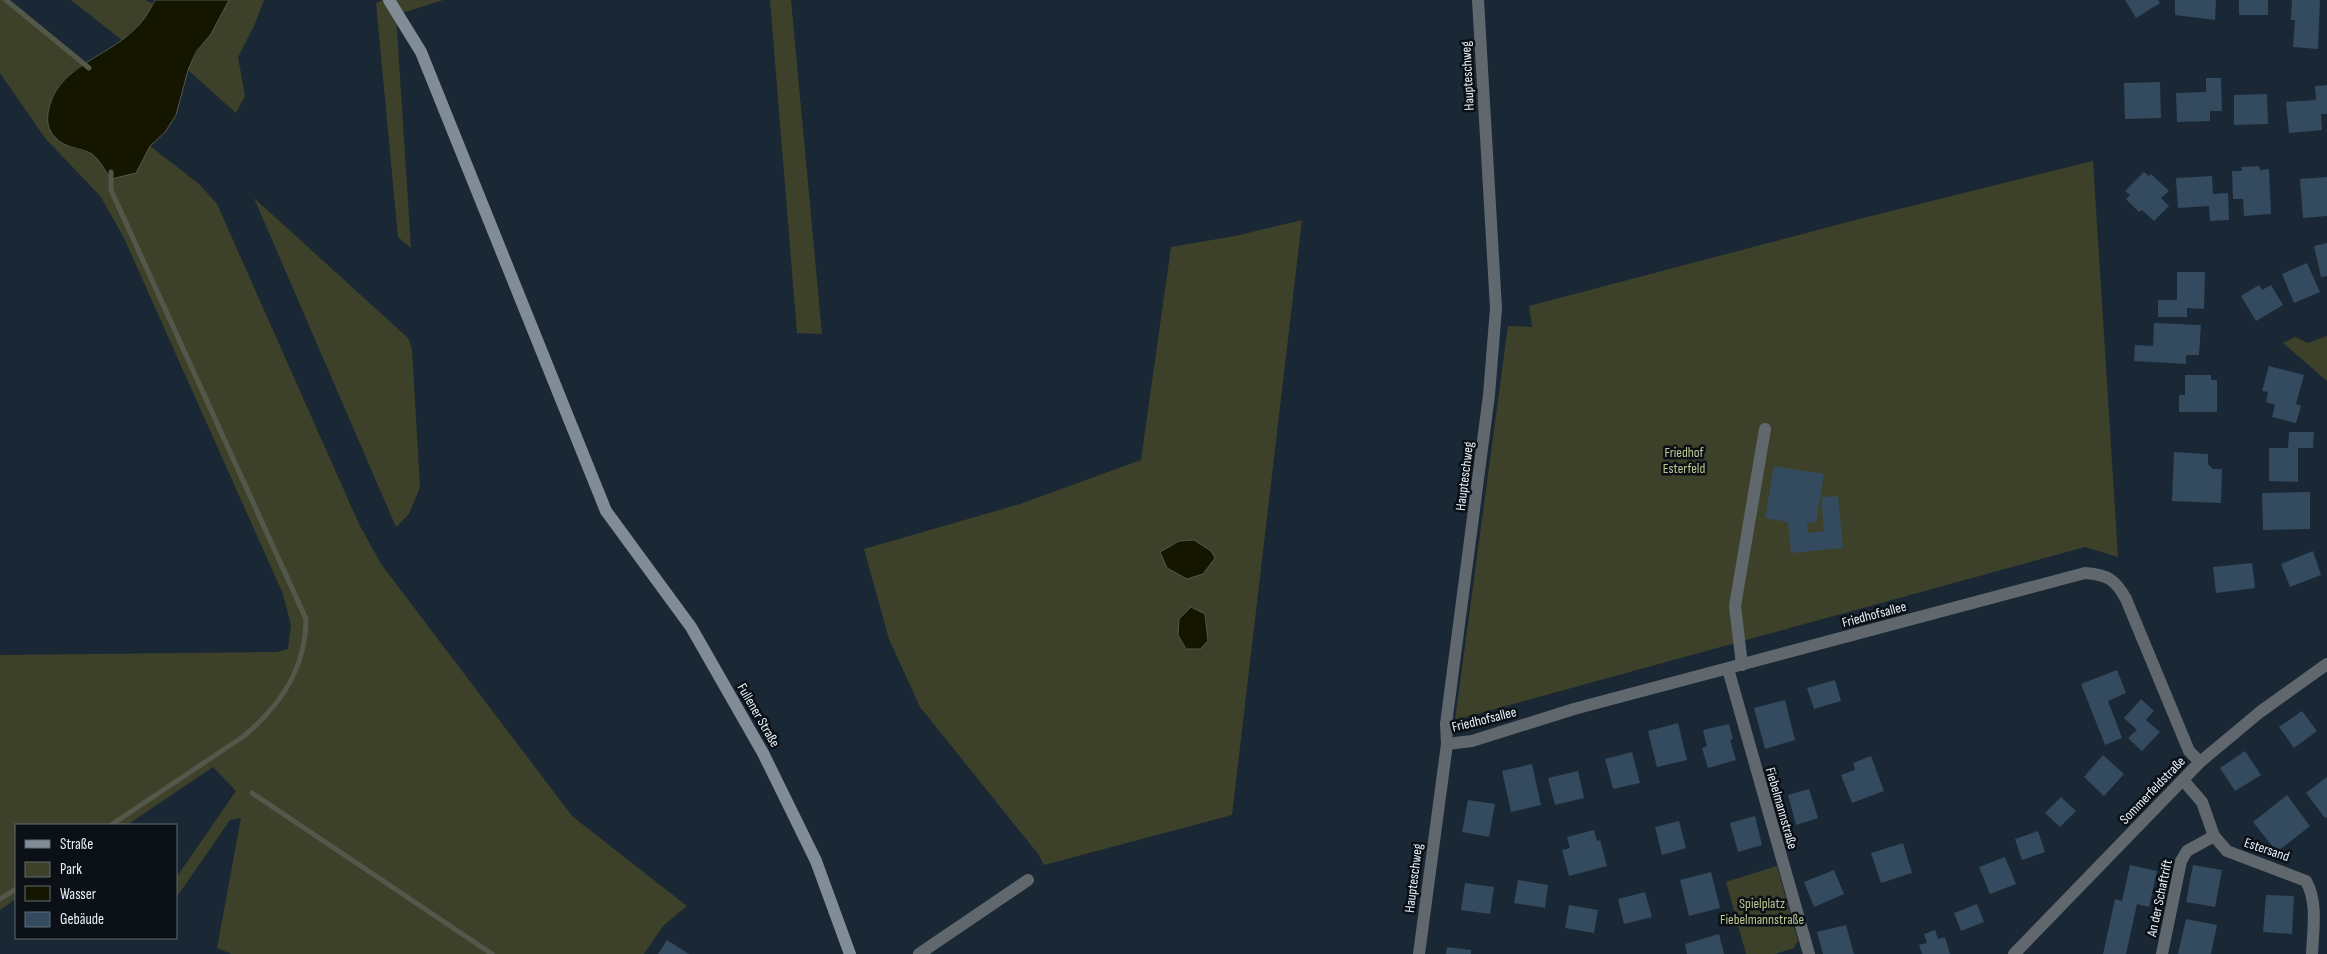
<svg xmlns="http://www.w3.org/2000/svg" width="2327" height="954" font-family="'Sofia Sans Condensed',sans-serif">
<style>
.green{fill:#3e412a}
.water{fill:#141600;stroke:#54584b}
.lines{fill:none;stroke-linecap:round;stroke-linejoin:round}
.stream{stroke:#54584b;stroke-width:5}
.building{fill:#344a5e}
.street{stroke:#60686e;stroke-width:12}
.secondary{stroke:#818c97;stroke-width:12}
.labels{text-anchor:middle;stroke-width:5;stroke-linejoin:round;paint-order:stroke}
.street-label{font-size:14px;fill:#e8f2fa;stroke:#0a1016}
.park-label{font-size:14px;fill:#c0c68f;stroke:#0a1016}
</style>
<rect width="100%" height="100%" fill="#192834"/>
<!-- green -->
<g class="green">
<path d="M0 0H6L84 64 77 68 59 85 68 147 93 154 136 173 150 146 199 184 217 204 359 524 381 564 572 816 687 906 663 926 644 954H232L217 948 241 818 230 820 176 898V878L236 791 213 767 127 825H16V899L0 910V655L277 652 288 649 291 625 283 594 124 238 101 197 45 138 0 73Z"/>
<path d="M71 0H145L153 4 145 19 122 40Z"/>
<path d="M229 0H264L254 26 238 57 245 96 236 113 188 70C199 45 216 24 229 0Z"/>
<path d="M383 0H443L396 15 411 248 398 237 376 3Z"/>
<path d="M770 0H791L822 334 797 333Z"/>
<path d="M2093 161 2118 557 2085 547 1455 720 1508 326 1532 327 1529 306 1867 217Z"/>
<path d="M254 198 408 338 412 349 420 487 409 514 396 527Z"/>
<path d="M1302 220 1232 815 1044 865 1039 855 920 707 889 639 864 549 1020 504 1141 460 1171 247 1235 236Z"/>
<path d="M2327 336V381L2283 343 2295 337 2308 343Z"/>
<path d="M1777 866 1798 941 1794 948 1775 954H1746L1726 882Z"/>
</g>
<!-- water -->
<g class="water">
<path d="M155 0H229L211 34 196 52 188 70 176 115 165 132 150 146 136 173 111 179C106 172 99 159 92 154 80 147 65 149 55 137 48 130 47 122 48 113 55 68 103 59 133 31 143 22 149 12 155 0Z"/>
<path d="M1194 540 1211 551 1215 558 1203 574 1187 579 1167 568 1160 552 1179 541Z"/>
<path d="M1191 607 1205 614 1208 641 1200 649H1186L1178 635 1179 619Z"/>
</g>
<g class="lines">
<!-- stream -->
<g class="stream">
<path d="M6 0 89 68"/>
<path d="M111 172V190L306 619C306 668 281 705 244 736L111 825"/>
<path d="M252 793 492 954"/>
<path d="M0 899 16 889"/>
</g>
</g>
<!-- building -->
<g class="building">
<path d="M2125 0H2158L2160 3 2136 18Z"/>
<path d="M2175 0H2216L2215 20 2175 15Z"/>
<rect x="2239" y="0" width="29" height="15"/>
<path d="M2292 0H2320L2318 49 2293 47 2295 20H2291Z"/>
<path d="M2206 78H2221L2222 111H2210V121L2177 122 2176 93 2206 92Z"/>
<path d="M2160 82 2161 118 2125 119 2124 83Z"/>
<path d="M2327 85V114H2321L2322 130 2289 133 2286 102 2316 100 2315 86Z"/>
<path d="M2267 94 2268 124 2234 125V95Z"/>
<path d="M2259 166 2260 170 2269 169 2271 214 2244 216 2243 199H2233L2232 171H2242L2241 167Z"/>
<path d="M2144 172 2149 176 2151 174 2169 191 2161 198 2169 206 2154 221 2142 210 2139 212 2126 199 2130 195 2125 191Z"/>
<path d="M2212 176 2213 194 2228 193 2229 220 2210 221 2209 206 2178 208 2176 178Z"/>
<path d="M2327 177V216L2303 218 2300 179Z"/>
<path d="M2327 243V276L2321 277 2314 246Z"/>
<path d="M2307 263 2320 292 2294 303 2282 274Z"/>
<path d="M2177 272H2205L2204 309 2187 308V317H2158V300H2177Z"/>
<path d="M2259 285 2262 290 2271 285 2283 305 2256 321 2241 296Z"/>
<path d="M2154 323 2201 325 2199 355H2186V364L2134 361 2135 345 2153 346Z"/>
<path d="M2269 366 2304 375 2296 404 2301 406 2296 423 2272 417 2275 405 2266 402 2268 392 2262 391Z"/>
<path d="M2185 375H2211V380H2217V412H2179V395H2185Z"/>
<path d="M2289 432H2314L2313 448H2298V482L2269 481V448H2288Z"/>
<path d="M2174 452 2208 454V464L2213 469H2222L2221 503 2172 501Z"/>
<path d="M1774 466 1824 474 1816 523 1807 522 1808 533 1824 531 1821 497 1838 496 1843 548 1791 553 1788 522 1765 518Z"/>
<path d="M2310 492V529L2263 530 2262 493Z"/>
<path d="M2313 551 2321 575 2290 587 2281 564Z"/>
<path d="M2252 563 2255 588 2216 593 2213 567Z"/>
<path d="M2117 670 2126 693 2108 701 2122 738 2105 745 2081 684Z"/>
<path d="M1835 680 1841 701 1814 709 1807 688Z"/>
<path d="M2141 699 2154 711 2146 720 2160 732 2142 751 2128 738 2137 730 2124 718Z"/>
<path d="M1785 700 1795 740 1765 749 1754 708Z"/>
<path d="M2302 711 2317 731 2294 748 2279 727Z"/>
<path d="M1678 723 1687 760 1657 767 1648 731Z"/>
<path d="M1729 724 1733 739 1730 740 1736 760 1708 768 1702 748 1707 746 1703 730Z"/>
<path d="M2245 751 2261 775 2235 791 2220 768Z"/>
<path d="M1632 752 1640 783 1613 789 1605 759Z"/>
<path d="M2103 755 2124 774 2104 796 2084 777Z"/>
<path d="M1871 756 1884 791 1852 803 1841 775 1855 770 1853 763Z"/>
<path d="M1532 764 1541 805 1511 812 1502 771Z"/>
<path d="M1578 771 1584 798 1555 805 1548 778Z"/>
<path d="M2327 777V817L2325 818 2306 793Z"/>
<path d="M1809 789 1818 818 1796 825 1788 795Z"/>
<path d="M2287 795 2310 826 2277 852 2253 822Z"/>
<path d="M2061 797 2076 811 2060 827 2045 813Z"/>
<path d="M1468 800 1495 804 1489 837 1462 832Z"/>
<path d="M1755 816 1762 845 1738 852 1730 823Z"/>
<path d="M1679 821 1686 848 1662 855 1655 827Z"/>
<path d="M1594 830 1597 841 1600 840 1607 866 1569 876 1562 850 1570 848 1567 837Z"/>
<path d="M2038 831 2045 852 2022 860 2015 839Z"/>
<path d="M1903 843 1912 873 1881 883 1871 853Z"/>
<path d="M2005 857 2016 884 1990 894 1979 867Z"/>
<path d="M2130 865 2157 871 2149 907 2137 904 2126 954H2103L2115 899 2122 901Z"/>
<path d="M2193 865 2222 870 2215 907 2186 902Z"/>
<path d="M1834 870 1844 894 1814 907 1804 882Z"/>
<path d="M1711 872 1720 908 1689 916 1680 880Z"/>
<path d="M1518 880 1548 885 1545 908 1514 903Z"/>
<path d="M1465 883 1494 887 1490 914 1461 910Z"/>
<path d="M1645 892 1652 917 1624 924 1618 899Z"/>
<path d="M2266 895 2294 896 2292 934 2263 932Z"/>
<path d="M1977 904 1984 922 1961 931 1954 913Z"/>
<path d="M1569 905 1598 910 1594 933 1565 928Z"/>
<path d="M2186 919 2217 925 2211 954H2178Z"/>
<path d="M1846 925 1854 954H1823L1817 932Z"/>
<path d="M1935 930 1938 939 1945 937 1950 954H1922L1919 945 1927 943 1924 934Z"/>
<path d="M1719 934 1724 954H1687L1685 944Z"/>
<path d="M667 940 689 954H658Z"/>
<path d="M1447 947 1471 950V954H1446Z"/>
</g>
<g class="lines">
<!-- street -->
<g class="street">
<path d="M1742 665 1735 606 1765 429"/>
<path d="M1728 669 1809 954"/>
<path d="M1447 744 1472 741 1574 709 2085 573C2108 575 2115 579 2126 599L2189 751 2200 762"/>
<path d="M2183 780 2202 802 2214 836 2227 851 2306 881C2318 902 2313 930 2312 954"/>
<path d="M919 954 1028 880"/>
<path d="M1419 954 1447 744 1446 724 1489 395 1496 308 1478 0"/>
<path d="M2014 954 2200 762 2260 712 2327 664"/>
<path d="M2162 954 2181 861 2187 851 2214 836"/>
</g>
<!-- secondary -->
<path class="secondary" d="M389 0 421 52 606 511 691 627 763 753 816 861 850 954"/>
</g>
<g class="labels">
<!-- street labels -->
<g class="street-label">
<text transform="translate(1467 76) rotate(-93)" y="5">Haupteschweg</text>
<text transform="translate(1464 476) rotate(-83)" y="5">Haupteschweg</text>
<text transform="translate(1874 614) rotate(-15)" y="5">Friedhofsallee</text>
<text transform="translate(759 715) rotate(60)" y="5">Fullener Straße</text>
<text transform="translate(1484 719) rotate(-14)" y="5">Friedhofsallee</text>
<text transform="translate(2152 790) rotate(-46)" y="5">Sommerfeldstraße</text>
<text transform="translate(1782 808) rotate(74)" y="5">Fiebelmannstraße</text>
<text transform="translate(2267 849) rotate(19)" y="5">Estersand</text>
<text transform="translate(1413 878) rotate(-83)" y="5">Haupteschweg</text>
<text transform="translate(2159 898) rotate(-78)" y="5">An der Schaftrift</text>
</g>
<!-- park labels -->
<g class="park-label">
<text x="1684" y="457">Friedhof<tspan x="1684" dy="16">Esterfeld</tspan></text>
<text x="1762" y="908">Spielplatz<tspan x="1762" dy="16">Fiebelmannstraße</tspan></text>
</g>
</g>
<!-- legend -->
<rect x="15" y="824" width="162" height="115" fill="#0a1016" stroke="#636a71"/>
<rect x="25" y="840" width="25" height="8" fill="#818c97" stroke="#636a71"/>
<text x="60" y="849" font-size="15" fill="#e8f2fa">Straße</text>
<rect x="25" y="862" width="25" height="15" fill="#3e412a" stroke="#636a71"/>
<text x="60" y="874" font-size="15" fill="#e8f2fa">Park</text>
<rect x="25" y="886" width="25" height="15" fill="#141600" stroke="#636a71"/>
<text x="60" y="899" font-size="15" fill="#e8f2fa">Wasser</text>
<rect x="25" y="912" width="25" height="15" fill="#344a5e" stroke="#636a71"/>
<text x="60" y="924" font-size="15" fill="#e8f2fa">Gebäude</text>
</svg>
